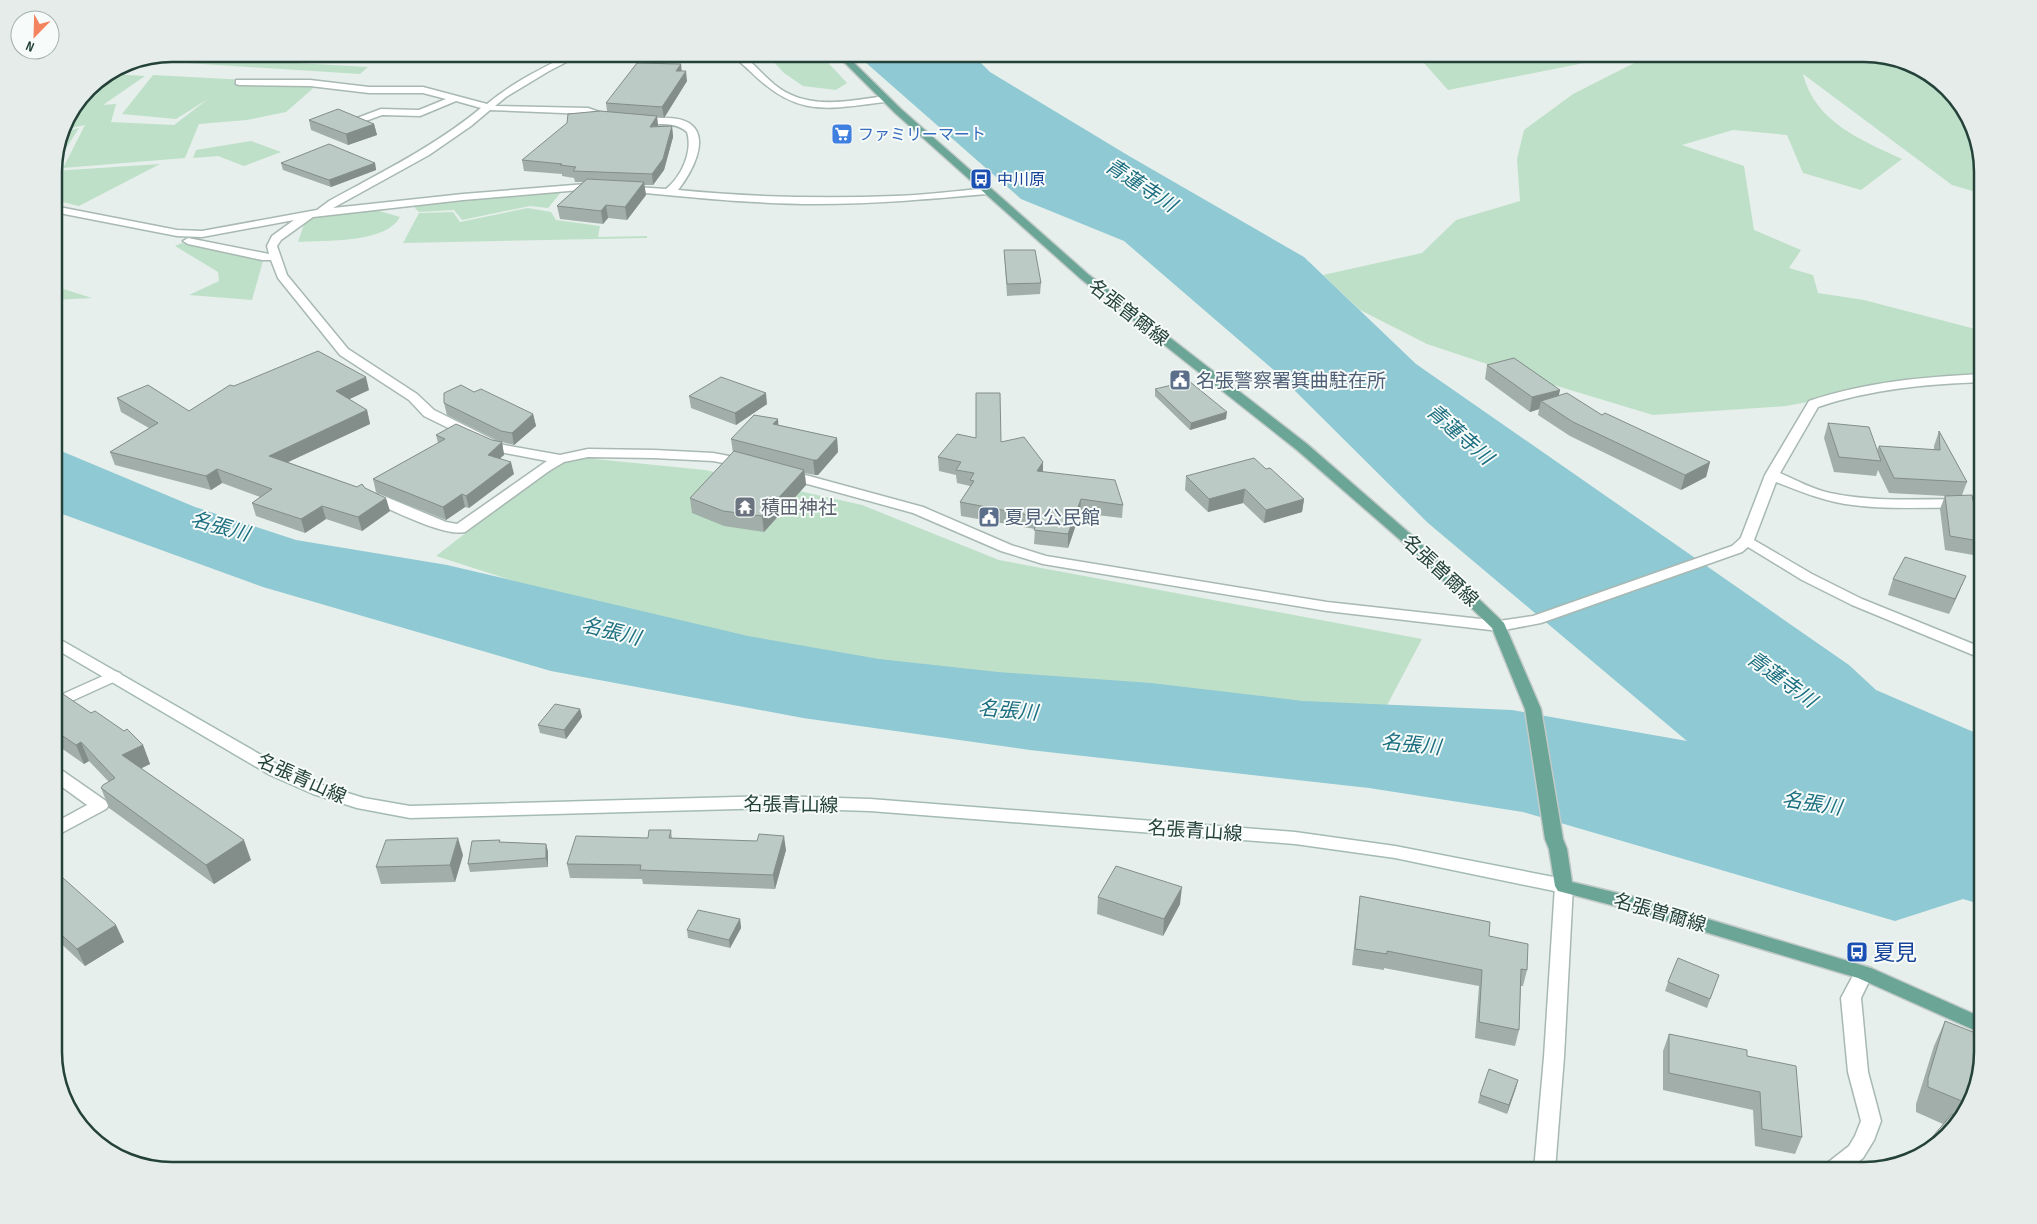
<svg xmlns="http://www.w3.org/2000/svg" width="2037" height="1224" font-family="'Sofia Sans Condensed','Noto Sans JP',sans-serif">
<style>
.green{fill:#bfe0c8}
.water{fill:#8ec9d4}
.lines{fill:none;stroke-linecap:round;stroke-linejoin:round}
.minor-casing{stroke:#a8b8b2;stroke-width:3}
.tertiary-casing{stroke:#a8b8b2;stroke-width:3}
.secondary-casing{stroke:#a4bbb3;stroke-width:3}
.primary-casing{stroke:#c2cac8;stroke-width:3}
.minor{fill:#fff;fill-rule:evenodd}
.tertiary{fill:#fff;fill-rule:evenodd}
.secondary{fill:#fff;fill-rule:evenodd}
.primary{fill:#6aa596;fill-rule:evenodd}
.wall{fill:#a1aea9}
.shaded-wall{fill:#838d89}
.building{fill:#bbcac4;stroke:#838d89}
.labels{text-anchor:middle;stroke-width:4;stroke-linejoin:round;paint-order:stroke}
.far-shop-label{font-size:16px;fill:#366cbe;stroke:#f7fbf9;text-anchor:start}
.far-transit-label{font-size:16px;fill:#164399;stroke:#f7fbf9;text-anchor:start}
.street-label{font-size:19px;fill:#24423a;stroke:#f7fbf9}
.service-label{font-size:19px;fill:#4e5e75;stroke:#f7fbf9;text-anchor:start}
.worship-label{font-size:19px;fill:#5b616d;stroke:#f7fbf9;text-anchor:start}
.water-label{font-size:20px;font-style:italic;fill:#1c6f80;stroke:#f7fbf9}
.near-transit-label{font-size:22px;fill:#164399;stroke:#f7fbf9;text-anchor:start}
.rim{fill:none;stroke:#24423a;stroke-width:2.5}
</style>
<rect width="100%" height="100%" fill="#e6efeb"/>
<!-- green -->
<g class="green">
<path d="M172 54 176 56 368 67 360 74 139 60Z"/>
<path d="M758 54H820L847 83 836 90 803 86 784 73 773 61H765Z"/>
<path d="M1416 54H1629L1448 90Z"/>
<path d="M1652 54H1865L1924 70 1967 113 1983 165V194L1952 185 1803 74C1815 122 1861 140 1902 159L1861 190 1803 173 1787 135 1733 130 1682 145 1744 166 1754 230 1801 250 1789 268 1813 275 1818 293 1864 300 1983 331V376L1922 381 1786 406 1653 415 1511 372 1427 344 1360 310 1323 275 1422 253 1456 220 1520 201 1517 159 1524 130 1573 94Z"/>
<path d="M113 74 145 76 103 105 116 104 111 122 174 125 208 99 176 119 122 114 153 75 318 84 286 112 247 120 199 124 185 158 63 168 85 125 62 130 63 127 89 88Z"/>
<path d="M79 128 54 167 62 132Z"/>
<path d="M251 141 281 152 244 166 218 156 193 158 196 150Z"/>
<path d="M160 164 79 206 54 200V171Z"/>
<path d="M562 191 548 208 530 206 462 220 454 210 419 212 412 205Z"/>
<path d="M528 208 551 212 556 220 600 226 598 237 647 236V238L403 243 419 213 453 212 460 222Z"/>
<path d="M376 210 400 217C385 244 325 240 298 242L307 215Z"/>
<path d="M182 243 263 261 252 300 189 295 219 281 218 272 175 246Z"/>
<path d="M54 286 92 298 54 300Z"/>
<path d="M585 458 705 470 862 505 999 560 1422 639 1385 709 725 649 436 556 546 471 564 462Z"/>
</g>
<!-- water -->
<path class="water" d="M856 54H972L990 72 1129 156 1304 257 1416 364 1849 665 1876 690 1983 736V905L1963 899 1895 921 1523 812 1369 788 1030 750 803 718 551 671 263 587 54 511V448L195 507 296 540 447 565 748 636 879 659 998 672 1151 683 1303 701 1512 710 1687 741 1428 523 1275 371 1124 241 1021 199Z"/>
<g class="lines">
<!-- minor casing -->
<g class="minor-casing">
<g id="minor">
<path d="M571 54H582L549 71 506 97 495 106 588 108 611 116V120H605L587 114 490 110 471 126 429 155 333 208 463 194 599 183 604 186 603 188 463 200 313 217 281 240 277 246 287 275 348 349 417 394 434 410 504 445 560 455 588 449 654 450 713 453 750 460 752 463 750 466 745 467 713 461 654 458 588 457 564 462 549 471 465 532C444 537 390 509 369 500L367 497 369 494H379L446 522 457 524 547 461 495 451 424 416 409 400 340 355 278 278 271 260H262L188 244 183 241 188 238 269 254 267 246 272 236 294 220 202 237 177 236 54 212V206L177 230 202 231 317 210 329 201C382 172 435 146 481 108L456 101 420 116 382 115 360 123 355 120 357 118 381 109 419 110 446 99 423 93H369L310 86 239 85 236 84V80H310L369 87H423L487 104C512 83 542 68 571 54Z"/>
<path d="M638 118C653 119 675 115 689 123 712 138 690 175 678 190 750 197 823 199 895 196 926 195 957 191 987 188L992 191 987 194C930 199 874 204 817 204 752 204 688 197 624 191L619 188 620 186 666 189C682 176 693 151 687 132 672 119 652 127 635 123L633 121Z"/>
<path d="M1983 374V382C1927 384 1871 389 1818 407L1780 473C1796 480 1812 489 1830 493 1880 504 1932 497 1983 500V508C1937 506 1891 511 1845 504 1821 500 1799 491 1776 482L1754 540 1752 543H1742L1740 540 1765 475 1809 401C1865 382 1923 377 1983 374Z"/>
<path d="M787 470 923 507 1011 545 1046 556 1327 602 1499 621 1504 623 1507 626 1504 629 1499 631 1327 611 1043 564 1001 551 913 513 782 477 780 474Z"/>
<path d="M114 671 120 673 122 676 120 679 54 709V698Z"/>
<path d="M54 767 60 769 106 801 109 805 106 809 54 837V823L87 805 54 781Z"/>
<path d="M1564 879 1570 881 1573 886 1564 1057 1555 1170H1534L1544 1057 1555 886 1558 881Z"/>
<path d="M1864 966 1871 968 1873 973 1861 998 1868 1072 1881 1121 1874 1140 1863 1158 1848 1170H1823L1826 1164 1849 1146 1855 1136 1861 1121 1848 1072 1841 998 1857 968Z"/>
</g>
</g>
<!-- tertiary casing -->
<g class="tertiary-casing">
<g id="tertiary">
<path d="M732 54H741C755 64 765 78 779 88 810 110 850 101 885 96L890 99 885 102C826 109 798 118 751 72 745 66 737 60 732 54Z"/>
<path d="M1747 536 1812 574 1862 599 1983 648V659L1852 605 1802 580 1748 547 1742 552 1541 623 1499 631 1494 629 1491 626 1494 623 1499 621 1533 616 1732 546 1742 537Z"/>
</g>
</g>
<!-- secondary casing -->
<g class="secondary-casing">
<path id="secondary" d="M54 636 282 767 325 786 364 798 410 806 776 796 870 799 1295 832 1395 846 1564 879 1570 881 1573 886 1570 891 1564 893 1395 858 1295 844 870 811 776 808 410 818 357 808 313 794 270 775 54 648Z"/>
</g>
<!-- primary casing -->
<g class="primary-casing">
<path id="primary" d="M836 54H845L901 109 1089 275 1307 444 1415 538 1504 623 1541 709 1563 839 1567 849 1572 882 1638 898 1871 968 1983 1018V1034L1858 978 1638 912 1558 891 1555 886 1549 849 1545 839 1525 709 1492 628 1405 544 1297 450 1081 279 895 113Z"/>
</g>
<!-- minor -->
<use href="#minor" class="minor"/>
<!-- tertiary -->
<use href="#tertiary" class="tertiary"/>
<!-- secondary -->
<use href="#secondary" class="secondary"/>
<!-- primary -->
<use href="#primary" class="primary"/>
</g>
<!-- wall -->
<g class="wall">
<path d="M681 64V71L687 81 664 118 657 117 658 126H672L673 137 664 170 653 185H644L646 195 627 220 608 218 603 224 560 219 557 206 583 182H575L574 178 562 176V174L524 171 522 160 607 111 606 103Z"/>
<path d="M309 120 374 124 377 135 348 145 311 130Z"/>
<path d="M281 163H375L376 170 331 187 283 170Z"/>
<path d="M1004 250 1041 283 1040 294 1007 296Z"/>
<path d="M1981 259H1983V315L1978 314 1977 272Z"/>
<path d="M1487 365 1560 390 1558 396 1602 415 1710 462 1706 477 1681 490 1570 436 1538 415 1539 409 1530 412 1485 379Z"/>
<path d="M234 386 369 390 349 399 367 410 370 424 288 462 357 487 365 488 390 511 362 531 326 519 305 533 256 516 252 503 260 497 222 483 211 490 115 465 110 452 149 428 121 412 117 398 189 411Z"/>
<path d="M1155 389 1226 419 1190 430 1155 396Z"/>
<path d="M474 392 533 414 536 426 514 445 502 442 504 455 500 458 514 474 469 508 465 507 446 520 376 492 373 479 438 443 436 435 501 442 447 415 444 403Z"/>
<path d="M689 396 767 404 736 425 691 408Z"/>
<path d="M1828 423 1877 450 1879 446 1934 450V446L1939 431 1967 482 1962 495 1973 501 1983 504V552L1975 551 1973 555 1945 550 1940 509 1945 496 1889 493 1878 470 1876 476 1834 472 1824 438Z"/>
<path d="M778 425 837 438 838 452 818 475H815L805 473 806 485 764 532 724 526 692 513 690 498 733 453 731 439Z"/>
<path d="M976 438 1001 442 1043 462V472L1123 505 1122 518 1080 513 1068 548 1034 544 1035 529 961 516 960 502 970 487V486L957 483 956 475 939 471 938 457Z"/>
<path d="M1266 469 1304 499 1302 512 1264 523 1243 503 1208 512 1185 490 1186 476Z"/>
<path d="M1966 576 1949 614 1888 595 1893 579Z"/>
<path d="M54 696 91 713 143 745 150 764 141 768 251 860 214 884 109 808 101 788 109 782 89 761 84 764 54 743Z"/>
<path d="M580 709 582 717 566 739 540 733 538 725Z"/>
<path d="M671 830 672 838 786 850 775 889 643 884 642 879 570 878 567 864Z"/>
<path d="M500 840V842L546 844 548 852V867L470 872 468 864Z"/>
<path d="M463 855 455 882 381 884 376 867Z"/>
<path d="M54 870 124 942 85 966 54 937Z"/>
<path d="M1360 896 1489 936 1527 970 1523 986H1521L1519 1030 1515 1046 1475 1038 1479 986 1384 968V970L1352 965 1358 912Z"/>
<path d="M1098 897 1180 904 1163 936 1097 914Z"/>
<path d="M740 919 741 928 730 948 688 938 687 930Z"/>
<path d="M1719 975 1707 1008 1665 991 1668 982Z"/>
<path d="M1945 1021 1983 1052 1967 1111 1924 1154 1943 1124 1916 1112V1104L1934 1046Z"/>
<path d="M1669 1034 1747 1056 1802 1137 1795 1154 1755 1146 1753 1110 1663 1090V1051Z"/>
<path d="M1518 1080 1507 1114 1478 1103 1480 1095Z"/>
</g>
<!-- shaded-wall -->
<g class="shaded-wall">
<path d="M681 64 682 74 676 71Z"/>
<path d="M686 71 687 81 664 118 662 107Z"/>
<path d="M657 116 658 126 650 127Z"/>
<path d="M374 124 377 135 348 145 346 134Z"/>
<path d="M672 126 673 137 664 170 653 185 652 174Z"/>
<path d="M375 163 376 170 331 187 329 180Z"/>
<path d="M644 182 646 195 627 220 625 207Z"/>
<path d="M606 205 608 218 603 224 601 211Z"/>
<path d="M366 377 369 390 339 404 336 391Z"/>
<path d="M1560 390 1557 404 1541 401 1539 409 1530 412 1532 397Z"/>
<path d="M766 393 767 404 736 425 735 413Z"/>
<path d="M367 410 370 424 273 469 269 456Z"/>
<path d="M1227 412 1226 419 1190 430 1191 423Z"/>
<path d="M533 414 536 426 514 445 512 433Z"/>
<path d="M778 419 779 434 773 424Z"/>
<path d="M837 438 838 452 818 475H815L813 460Z"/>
<path d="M502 442 504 455 490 467 488 455Z"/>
<path d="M511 462 514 474 469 508 466 496Z"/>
<path d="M1043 462V475L1037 471Z"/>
<path d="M1710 462 1706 477 1681 490 1685 475Z"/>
<path d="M217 469 222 483 211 490 206 476Z"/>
<path d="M804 470 806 485 764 532 762 516Z"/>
<path d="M1245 489 1243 503 1208 512 1209 499Z"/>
<path d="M462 494 465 507 446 520 443 507Z"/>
<path d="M386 498 390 511 362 531 358 517Z"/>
<path d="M1081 499 1080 513 1068 548V534Z"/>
<path d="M1304 499 1302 512 1264 523 1266 510Z"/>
<path d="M322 506 326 519 305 533 301 519Z"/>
<path d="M1966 576 1959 592 1949 614 1955 599Z"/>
<path d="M580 709 582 717 566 739 564 730Z"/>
<path d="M81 742 89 761 84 764 76 745Z"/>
<path d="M143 745 150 764 130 774 122 755Z"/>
<path d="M784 836 786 850 775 889 773 875Z"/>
<path d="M458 838 463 855 455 882 450 865Z"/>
<path d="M244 840 251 860 214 884 206 865Z"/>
<path d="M546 844 548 852V867L546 858Z"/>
<path d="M1182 887 1180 904 1163 936 1164 919Z"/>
<path d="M740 919 741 928 730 948 729 940Z"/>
<path d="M116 925 124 942 85 966 77 949Z"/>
<path d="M1518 1080 1516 1088 1507 1114 1509 1105Z"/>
</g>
<!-- building -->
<g class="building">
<path d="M637 63 681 64 676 71H686L662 107 606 103Z"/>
<path d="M338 109 374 124 346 134 309 120Z"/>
<path d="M600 111 657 116 650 127 672 126 663 159 652 174 573 171 576 167 560 165 562 164 522 160 567 123 568 114Z"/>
<path d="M329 144 375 163 329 180 281 163Z"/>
<path d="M587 179 644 182 625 207 606 205 601 211 557 206Z"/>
<path d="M1004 250H1035L1041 283 1007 284Z"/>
<path d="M1981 259H1983V300Z"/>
<path d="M318 351 366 377 336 391 367 410 269 456 357 487 362 484 365 488 386 498 358 517 322 506 301 519 252 503 272 489 217 469 206 476 110 452 158 423 117 398 148 385 189 411 230 385 234 386Z"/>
<path d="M1514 358 1560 390 1532 397 1487 365Z"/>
<path d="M721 377 766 393 735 413 689 396Z"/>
<path d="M1189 381 1227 412 1191 423 1155 389Z"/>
<path d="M461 385 474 392 481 389 533 414 512 433 501 431 444 403V393Z"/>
<path d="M976 393H1000L1001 442 1024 437 1043 462 1037 471 1115 480 1123 505 1081 499 1068 534 1034 530 1039 517 960 502 974 481 970 480 974 473 956 470 961 462 938 457 957 434 976 438Z"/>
<path d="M1567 393 1602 415 1605 413 1710 462 1685 475 1573 422 1541 401Z"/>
<path d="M754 415 778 419 773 424 837 438 817 460H813L731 439Z"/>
<path d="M1828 423 1869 427 1881 461 1839 457Z"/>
<path d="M456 424 492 440 502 442 488 455 511 462 466 496 462 494 443 507 373 479 445 439 436 435Z"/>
<path d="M1939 431 1967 482 1894 478 1879 446 1940 450Z"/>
<path d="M734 451 804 470 762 516 723 511 690 498Z"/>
<path d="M1254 458 1266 469 1270 468 1304 499 1266 510 1245 489 1209 499 1186 476Z"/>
<path d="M1972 495 1973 501 1983 504V537L1978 536 1979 541 1950 536 1945 496Z"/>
<path d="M1905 557 1966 576 1955 599 1893 579Z"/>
<path d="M60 692 91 713 95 711 124 731 127 729 143 745 122 755 244 840 206 865 101 788 103 785 115 778 81 742 76 745 54 730V696Z"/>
<path d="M555 704 580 709 564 730 538 725Z"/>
<path d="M649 830H671L669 838 757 841 759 834 784 836 773 875 640 870 641 865 567 864 576 836 648 838Z"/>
<path d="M458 838 450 865 376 867 386 840Z"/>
<path d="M500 840 499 842 546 844V858L468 864 472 841Z"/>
<path d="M1116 866 1182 887 1164 919 1098 897Z"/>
<path d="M54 870 116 925 77 949 54 928Z"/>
<path d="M1360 896 1490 922 1489 936 1528 944 1527 970 1521 969 1519 1030 1479 1022 1482 970 1387 951V954L1355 949Z"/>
<path d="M698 910 740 919 729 940 687 930Z"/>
<path d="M1678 958 1719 975 1710 999 1668 982Z"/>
<path d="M1945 1021 1983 1036V1052L1969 1104 1928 1087V1078Z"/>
<path d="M1669 1034 1747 1050V1056L1796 1066 1802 1137 1762 1129 1760 1092 1669 1073Z"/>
<path d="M1489 1069 1518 1080 1509 1105 1480 1095Z"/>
<path d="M1952 1114 1960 1119 1924 1154 1916 1156Z"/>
</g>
<!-- icons -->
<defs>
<g id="supermarket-square" transform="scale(1.125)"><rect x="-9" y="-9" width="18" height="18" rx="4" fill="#3f7fe0" stroke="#f7fbf9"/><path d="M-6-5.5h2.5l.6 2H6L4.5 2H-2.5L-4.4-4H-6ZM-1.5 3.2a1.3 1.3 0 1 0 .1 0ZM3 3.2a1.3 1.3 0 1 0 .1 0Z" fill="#fff"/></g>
<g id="bus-square" transform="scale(1.125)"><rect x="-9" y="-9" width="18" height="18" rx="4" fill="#1a4fb4" stroke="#f7fbf9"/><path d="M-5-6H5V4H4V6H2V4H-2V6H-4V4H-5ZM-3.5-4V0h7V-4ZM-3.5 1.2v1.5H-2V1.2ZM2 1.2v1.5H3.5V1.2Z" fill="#fff"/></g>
<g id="civic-square" transform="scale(1.125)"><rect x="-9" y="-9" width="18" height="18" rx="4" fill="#5c6f8a" stroke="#f7fbf9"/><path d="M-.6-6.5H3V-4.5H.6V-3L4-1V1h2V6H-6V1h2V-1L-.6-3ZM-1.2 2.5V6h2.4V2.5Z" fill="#fff"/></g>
<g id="temple-square" transform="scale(1.125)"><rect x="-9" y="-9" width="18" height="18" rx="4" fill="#6b7280" stroke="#f7fbf9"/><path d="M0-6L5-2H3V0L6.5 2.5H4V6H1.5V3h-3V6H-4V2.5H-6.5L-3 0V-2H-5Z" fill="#fff"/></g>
</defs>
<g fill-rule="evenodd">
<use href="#supermarket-square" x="842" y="134"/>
<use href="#bus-square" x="981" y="179"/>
<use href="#civic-square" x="1180" y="380"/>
<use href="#temple-square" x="745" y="507"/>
<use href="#civic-square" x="989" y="517"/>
<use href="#bus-square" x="1857" y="952"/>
</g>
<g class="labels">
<!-- far-shop labels -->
<g class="far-shop-label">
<text x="858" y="140">ファミリーマート</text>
</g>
<!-- far-transit labels -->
<g class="far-transit-label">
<text x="997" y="185">中川原</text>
</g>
<!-- street labels -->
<g class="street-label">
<text transform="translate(1129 312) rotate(38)" y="7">名張曽爾線</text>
<text transform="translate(1441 570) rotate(43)" y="7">名張曽爾線</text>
<text transform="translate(302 778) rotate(24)" y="7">名張青山線</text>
<text transform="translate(791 804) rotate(1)" y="7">名張青山線</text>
<text transform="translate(1195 830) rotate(4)" y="7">名張青山線</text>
<text transform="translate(1660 912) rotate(16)" y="7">名張曽爾線</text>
</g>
<!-- service labels -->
<g class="service-label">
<text x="1196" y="387">名張警察署箕曲駐在所</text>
<text x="1005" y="524">夏見公民館</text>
</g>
<!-- worship labels -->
<g class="worship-label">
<text x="761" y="514">積田神社</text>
</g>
<!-- water labels -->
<g class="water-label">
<text transform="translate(1141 185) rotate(33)" y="7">青蓮寺川</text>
<text transform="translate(1460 434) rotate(41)" y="7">青蓮寺川</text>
<text transform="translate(220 526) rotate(16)" y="7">名張川</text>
<text transform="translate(611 631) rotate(14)" y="7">名張川</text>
<text transform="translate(1782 679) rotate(36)" y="7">青蓮寺川</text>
<text transform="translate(1008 710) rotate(5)" y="7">名張川</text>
<text transform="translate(1411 744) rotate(6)" y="7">名張川</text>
<text transform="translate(1812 803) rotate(9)" y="7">名張川</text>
</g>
<!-- near-transit labels -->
<g class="near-transit-label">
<text x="1873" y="960">夏見</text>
</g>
</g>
<!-- crop -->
<path d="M0 0H2037V1224H0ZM172 62H1864A110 110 0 0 1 1974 172V1052A110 110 0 0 1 1864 1162H172A110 110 0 0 1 62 1052V172A110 110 0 0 1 172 62Z" fill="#e6ecea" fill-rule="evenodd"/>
<path class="rim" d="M172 62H1864A110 110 0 0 1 1974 172V1052A110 110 0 0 1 1864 1162H172A110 110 0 0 1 62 1052V172A110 110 0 0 1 172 62Z"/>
<!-- north arrow -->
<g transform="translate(35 35) rotate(203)"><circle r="24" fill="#f7fbf9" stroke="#a3b1ad"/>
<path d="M0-4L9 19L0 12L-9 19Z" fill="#f4845f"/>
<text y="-8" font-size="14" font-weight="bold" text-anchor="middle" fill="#24423a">N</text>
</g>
</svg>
